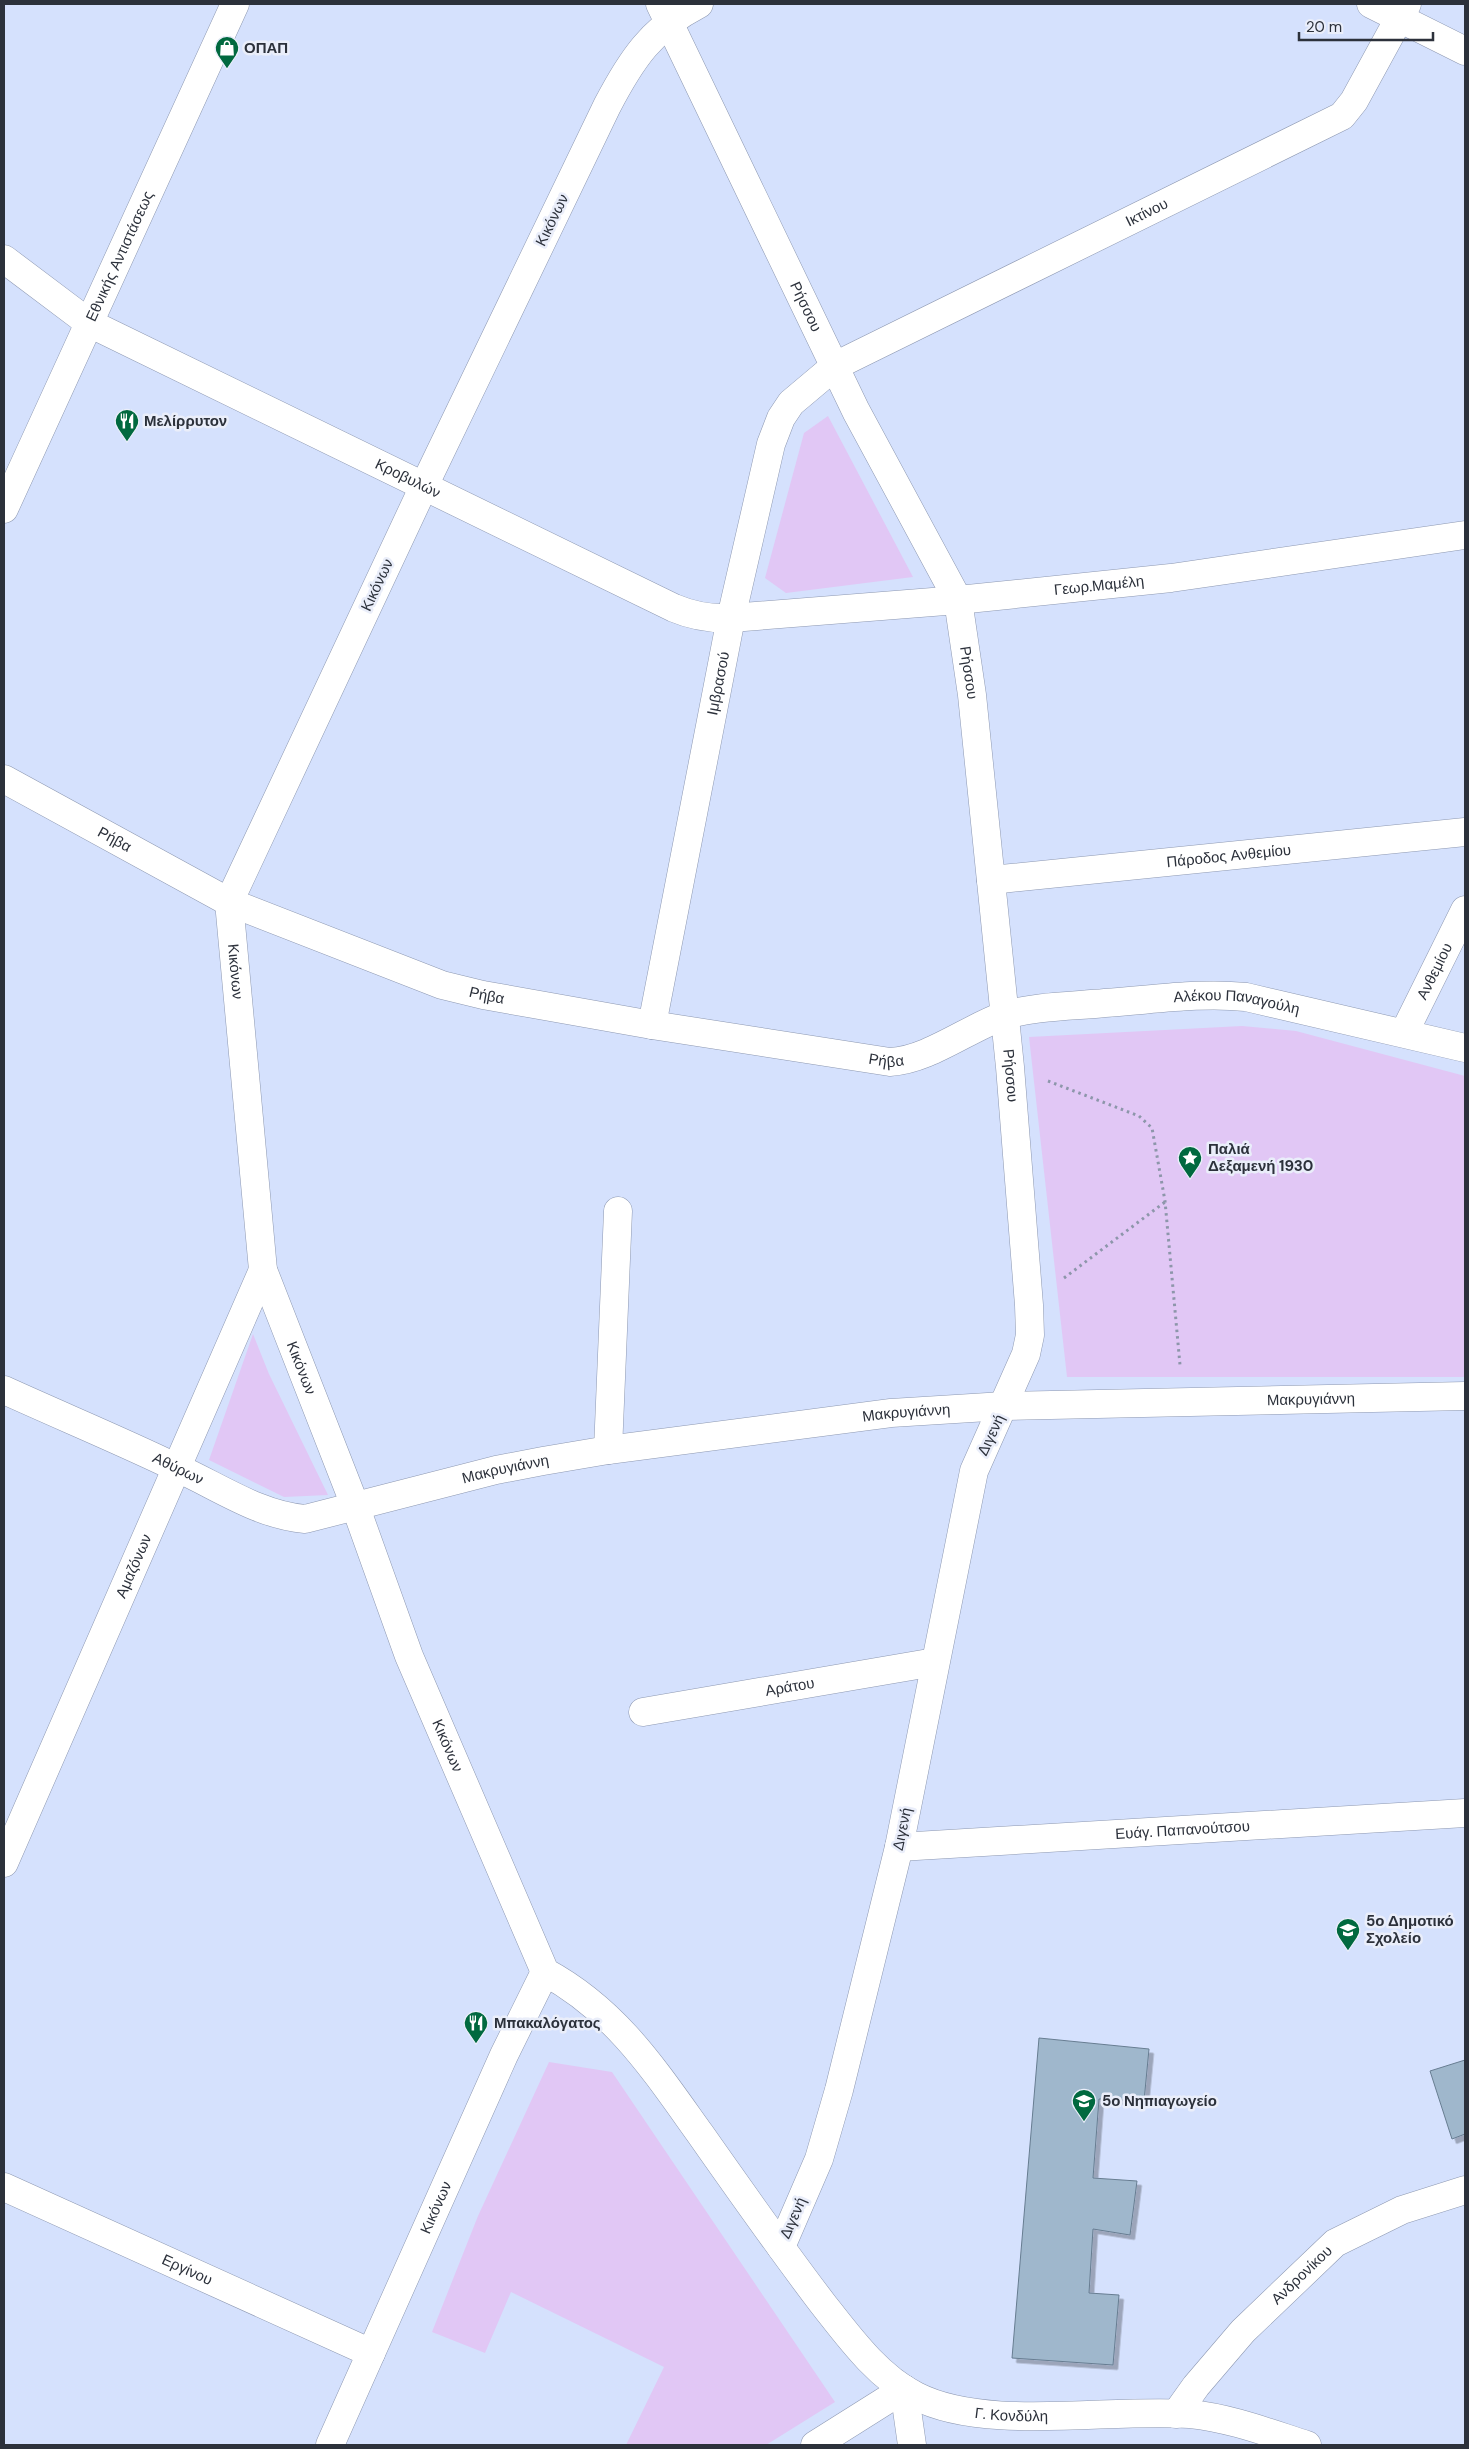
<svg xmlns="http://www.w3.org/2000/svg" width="1469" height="2449" font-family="'DM Sans',sans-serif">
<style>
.green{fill:#e1c7f5}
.building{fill:#9fb7cc;stroke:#677d91;filter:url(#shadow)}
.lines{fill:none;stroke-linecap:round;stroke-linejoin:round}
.minor-casing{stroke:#8d98b1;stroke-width:29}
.path{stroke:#8d96aa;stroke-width:3;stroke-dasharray:2.5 4;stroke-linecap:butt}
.minor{stroke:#fff;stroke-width:28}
.labels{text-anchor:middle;stroke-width:5;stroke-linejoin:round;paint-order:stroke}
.poi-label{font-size:15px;font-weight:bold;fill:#2c313b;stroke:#eaeefa;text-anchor:start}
.street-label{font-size:15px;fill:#2c313b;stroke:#eaeefa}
</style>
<defs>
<filter id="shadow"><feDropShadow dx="4.5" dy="4.5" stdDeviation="0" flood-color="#0004"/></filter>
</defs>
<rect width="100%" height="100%" fill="#d5e1fd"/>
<!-- green -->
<g class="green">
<path d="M828 416 913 577 786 593 765 578 804 433Z"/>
<path d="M1242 1026 1296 1031 1465 1076V1377H1067L1029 1037Z"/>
<path d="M253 1334 269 1374 328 1495 284 1497 209 1460Z"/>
<path d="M549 2062 612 2072 835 2402 766 2445H626L664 2367 511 2292 485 2353 432 2332 478 2216Z"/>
</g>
<!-- building -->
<g class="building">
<path d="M1039 2038 1149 2049 1144 2101 1099 2099 1093 2178 1137 2181 1130 2235 1093 2229 1089 2293 1119 2295 1113 2365 1012 2358Z"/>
<path d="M1465 2060V2134L1452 2139 1430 2071Z"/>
</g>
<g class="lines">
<!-- minor casing -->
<g class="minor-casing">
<g id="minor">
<path id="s1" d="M660 4 856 411 958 600 972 695 1010 1067 1029 1305 1030 1335 1026 1354 974 1471 899 1847 839 2090 819 2159 781 2247"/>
<path id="s2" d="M699 4C652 28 631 60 607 106L424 486 229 902 263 1270 356 1508 409 1656 545 1972C617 2011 655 2071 701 2135 741 2192 781 2249 823 2304 849 2337 877 2376 916 2396 986 2432 1109 2408 1190 2414 1230 2418 1269 2433 1307 2445"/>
<path d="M1371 4 1465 51"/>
<path id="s3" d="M4 259 89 323 674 608C693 616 710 619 731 618L958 600 1171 578 1465 535"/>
<path id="s4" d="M4 509 235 4"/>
<path id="s5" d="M4 779 229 902 442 985 483 995 652 1025 890 1062C928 1060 967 1029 1003 1016 1033 1006 1074 1006 1105 1003 1152 1000 1200 992 1246 997L1465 1048"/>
<path id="s6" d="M991 880 1465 832"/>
<path id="s7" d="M652 1025 731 618 771 444 781 418 791 403 835 366 1342 116 1354 101 1407 4"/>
<path id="s8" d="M1404 1033 1465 910"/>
<path id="s9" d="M4 1390C61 1416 119 1440 175 1467 218 1486 258 1515 305 1519L496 1470 543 1461 608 1450 891 1413 1004 1406 1465 1396"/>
<path d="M608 1450 618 1211"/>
<path id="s10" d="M643 1712 935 1662"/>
<path id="s11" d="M899 1847 1465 1813"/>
<path id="s12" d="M4 1863 263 1270"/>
<path id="s13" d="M4 2187 371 2353"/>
<path d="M904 2389 912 2445"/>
<path id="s14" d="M1176 2414 1196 2386 1243 2331 1335 2243 1402 2210 1465 2190"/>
<path id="s15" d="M330 2445 504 2055 545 1972"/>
<path d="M815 2445 904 2389"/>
</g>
</g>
<!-- path -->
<g class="path">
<path d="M1048 1081 1139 1116 1152 1128 1165 1201 1180 1365"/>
<path d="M1064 1278 1165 1202"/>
</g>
<!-- minor -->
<use href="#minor" class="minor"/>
</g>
<!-- icons -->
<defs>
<g id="shop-pin" transform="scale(1.25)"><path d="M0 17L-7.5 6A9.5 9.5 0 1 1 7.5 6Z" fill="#01693f" stroke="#eaeefa"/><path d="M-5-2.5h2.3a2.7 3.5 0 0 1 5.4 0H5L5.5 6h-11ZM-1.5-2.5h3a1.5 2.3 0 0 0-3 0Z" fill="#fff"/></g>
<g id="restaurant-pin" transform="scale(1.25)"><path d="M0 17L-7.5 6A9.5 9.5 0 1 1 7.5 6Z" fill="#01693f" stroke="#eaeefa"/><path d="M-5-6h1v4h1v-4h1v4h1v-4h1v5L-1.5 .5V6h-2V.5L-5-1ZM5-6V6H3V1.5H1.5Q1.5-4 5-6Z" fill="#fff"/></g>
<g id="sight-pin" transform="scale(1.25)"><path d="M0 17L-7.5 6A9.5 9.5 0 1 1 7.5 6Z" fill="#01693f" stroke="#eaeefa"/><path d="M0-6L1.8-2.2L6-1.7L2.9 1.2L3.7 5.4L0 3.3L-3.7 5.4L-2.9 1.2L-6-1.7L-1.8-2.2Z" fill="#fff"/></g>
<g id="school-pin" transform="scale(1.25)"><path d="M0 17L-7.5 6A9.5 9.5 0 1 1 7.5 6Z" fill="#01693f" stroke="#eaeefa"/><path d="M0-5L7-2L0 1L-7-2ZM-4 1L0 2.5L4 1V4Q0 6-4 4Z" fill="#fff"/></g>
</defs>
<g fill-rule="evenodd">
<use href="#shop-pin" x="227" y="48"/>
<use href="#restaurant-pin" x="127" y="421"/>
<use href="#sight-pin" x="1190" y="1158"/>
<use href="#school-pin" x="1348" y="1930"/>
<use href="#restaurant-pin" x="476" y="2023"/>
<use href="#school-pin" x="1084" y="2101"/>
</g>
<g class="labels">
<!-- poi labels -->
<g class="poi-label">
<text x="244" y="53">ΟΠΑΠ</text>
<text x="144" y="426">Μελίρρυτον</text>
<text x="1208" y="1154">Παλιά<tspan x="1208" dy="17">Δεξαμενή 1930</tspan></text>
<text x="1366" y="1926">5ο Δημοτικό<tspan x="1366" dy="17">Σχολείο</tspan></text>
<text x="494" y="2028">Μπακαλόγατος</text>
<text x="1102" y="2106">5ο Νηπιαγωγείο</text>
</g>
<!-- street labels -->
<g class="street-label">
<text dy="5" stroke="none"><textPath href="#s7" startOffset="1044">Ικτίνου</textPath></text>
<text transform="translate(552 220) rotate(-64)" y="5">Κικόνων</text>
<text dy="5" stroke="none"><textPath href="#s4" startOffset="278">Εθνικής Αντιστάσεως</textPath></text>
<text dy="5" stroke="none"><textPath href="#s1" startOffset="336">Ρήσσου</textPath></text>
<text dy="5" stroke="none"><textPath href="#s3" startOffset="461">Κροβυλών</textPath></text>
<text transform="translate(377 585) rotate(-65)" y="5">Κικόνων</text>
<text dy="5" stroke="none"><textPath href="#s3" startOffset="1185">Γεωρ.Μαμέλη</textPath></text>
<text dy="5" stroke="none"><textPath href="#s1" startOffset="740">Ρήσσου</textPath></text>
<text dy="5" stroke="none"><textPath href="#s7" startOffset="348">Ιμβρασού</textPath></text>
<text dy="5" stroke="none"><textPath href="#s5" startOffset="126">Ρήβα</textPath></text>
<text dy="5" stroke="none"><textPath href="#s6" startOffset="239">Πάροδος Ανθεμίου</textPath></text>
<text dy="5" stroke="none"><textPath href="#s2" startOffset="1091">Κικόνων</textPath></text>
<text dy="5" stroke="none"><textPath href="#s8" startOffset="69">Ανθεμίου</textPath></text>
<text dy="5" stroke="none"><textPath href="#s5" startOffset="531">Ρήβα</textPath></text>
<text dy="5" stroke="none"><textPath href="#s5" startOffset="1298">Αλέκου Παναγούλη</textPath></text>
<text dy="5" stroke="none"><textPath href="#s5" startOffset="936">Ρήβα</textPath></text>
<text dy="5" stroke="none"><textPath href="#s1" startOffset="1145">Ρήσσου</textPath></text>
<text dy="5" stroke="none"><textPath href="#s2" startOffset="1496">Κικόνων</textPath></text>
<text dy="5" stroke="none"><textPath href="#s9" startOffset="1345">Μακρυγιάννη</textPath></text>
<text dy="5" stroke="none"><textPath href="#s9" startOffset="940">Μακρυγιάννη</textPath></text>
<text transform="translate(991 1435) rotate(-65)" y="5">Διγενή</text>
<text dy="5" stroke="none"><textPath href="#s9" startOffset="191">Αθύρων</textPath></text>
<text dy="5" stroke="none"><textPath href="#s9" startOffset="535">Μακρυγιάννη</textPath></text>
<text dy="5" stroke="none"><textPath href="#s12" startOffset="324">Αμαζόνων</textPath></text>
<text dy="5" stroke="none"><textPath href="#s10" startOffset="149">Αράτου</textPath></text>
<text dy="5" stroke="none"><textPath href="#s2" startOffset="1901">Κικόνων</textPath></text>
<text transform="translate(902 1829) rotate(-78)" y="5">Διγενή</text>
<text dy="5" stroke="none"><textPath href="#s11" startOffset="284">Ευάγ. Παπανούτσου</textPath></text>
<text dy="5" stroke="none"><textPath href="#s15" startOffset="260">Κικόνων</textPath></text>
<text transform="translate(793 2218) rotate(-66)" y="5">Διγενή</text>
<text dy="5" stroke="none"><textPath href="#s13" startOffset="201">Εργίνου</textPath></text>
<text dy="5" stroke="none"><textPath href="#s14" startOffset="188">Ανδρονίκου</textPath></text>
<text dy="5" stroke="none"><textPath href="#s2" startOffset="2814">Γ. Κονδύλη</textPath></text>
</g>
</g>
<!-- border -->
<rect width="1469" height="2449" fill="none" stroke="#2c313b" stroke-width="10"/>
<!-- scale -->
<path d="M1299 32v8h134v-8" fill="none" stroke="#2c313b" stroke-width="2.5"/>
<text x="1306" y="32" font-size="15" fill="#2c313b" stroke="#eaeefa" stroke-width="4" paint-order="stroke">20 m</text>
</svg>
